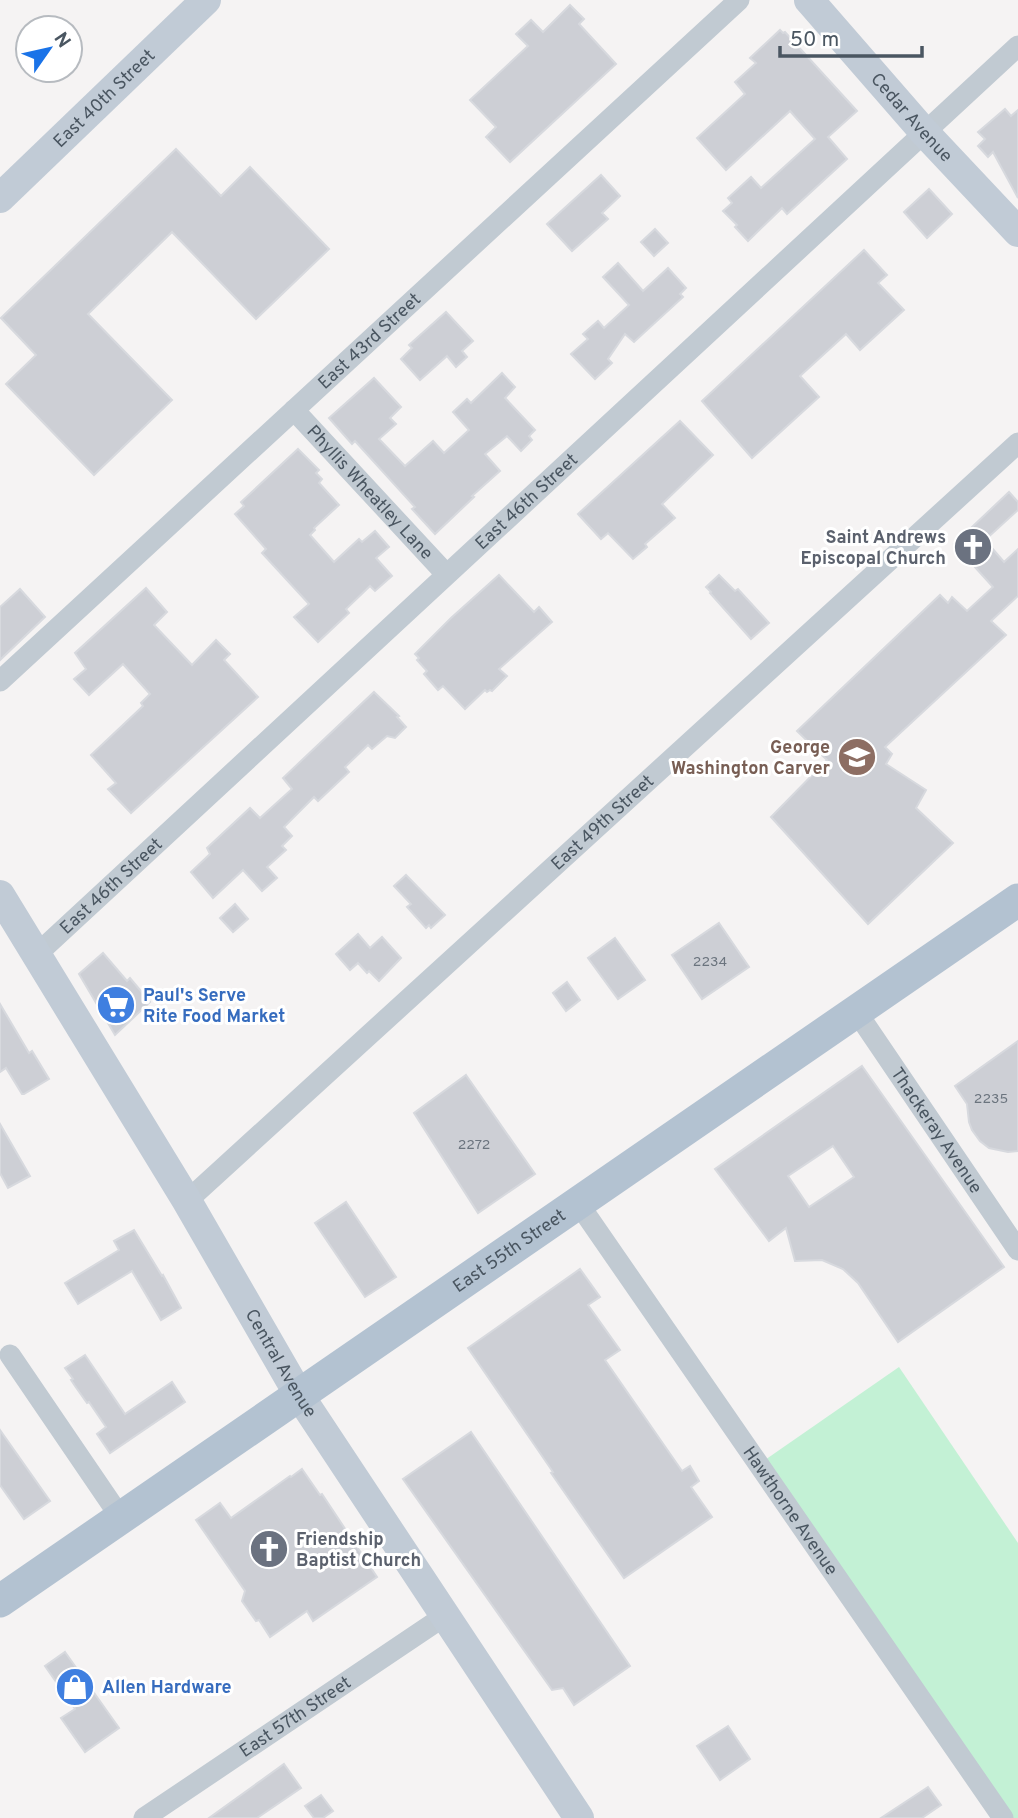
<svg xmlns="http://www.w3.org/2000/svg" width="1018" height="1818" font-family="Overpass,sans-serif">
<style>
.green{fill:#c3f1d5}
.building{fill:#cdcfd5;stroke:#d7d9de;stroke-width:2;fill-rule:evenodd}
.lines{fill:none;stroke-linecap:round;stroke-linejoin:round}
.street{stroke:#c1cad2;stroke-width:21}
.secondary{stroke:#c1cbd6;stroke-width:30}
.primary{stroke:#b3c2d1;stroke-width:33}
.labels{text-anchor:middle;stroke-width:6;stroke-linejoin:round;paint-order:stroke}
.number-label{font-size:14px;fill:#6b747e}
.street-label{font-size:18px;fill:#4a5661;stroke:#fff}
.worship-label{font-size:18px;font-weight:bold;fill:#5b616d;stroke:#fff;text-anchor:end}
.education-label{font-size:18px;font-weight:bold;fill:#785e54;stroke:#fff;text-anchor:end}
.shop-label{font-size:18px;font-weight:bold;fill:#366cbe;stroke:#fff;text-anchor:start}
</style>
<rect width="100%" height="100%" fill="#f5f3f3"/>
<!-- green -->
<path class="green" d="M899 1367 1018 1543V1818H1003L759 1464Z"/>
<!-- building -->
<g class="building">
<path d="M570 5 584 19 579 24 616 64 510 162 486 137 496 127 470 100 528 46 516 34 531 20 543 32Z"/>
<path d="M780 30 783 33 785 32 857 111 828 137 847 159 787 214 782 208 748 241 735 227 737 225 723 211 732 203 728 198 751 177 761 188 815 139 790 111 726 170 697 138 745 94 735 82 756 63 750 58Z"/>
<path d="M1005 109 1011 116 1018 110V198L993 152 988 157 978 146 985 139 978 132Z"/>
<path d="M176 149 221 196 250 167 329 249 256 319 172 232 88 314 172 400 94 475 6 384 36 355 1 318Z"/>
<path d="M601 175 620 196 602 213 608 219 572 251 547 224Z"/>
<path d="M929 189 952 214 927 238 904 212Z"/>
<path d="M655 229 668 243 654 256 641 242Z"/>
<path d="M864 250 887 275 878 283 904 310 860 350 846 334 800 376 819 397 752 458 702 401Z"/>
<path d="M618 263 643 291 668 268 686 288 680 294 683 297 634 342 625 334 608 359 612 363 595 379 571 354 588 339 583 334 598 321 604 328 629 305 603 277Z"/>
<path d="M446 312 473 341 462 351 467 357 456 367 447 356 420 380 401 359 412 348 409 345Z"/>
<path d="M502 373 515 387 505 398 535 430 529 436 532 440 521 451 507 436 485 454 500 471 472 496 474 497 435 534 412 509 415 507 355 441 352 444 329 418 374 378 401 407 390 418 396 424 379 439 405 466 433 441 444 453 469 430 453 412 467 399 471 403Z"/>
<path d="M680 421 713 455 662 504 675 518 645 544 647 547 633 559 608 533 601 539 578 514Z"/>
<path d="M298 449 319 470 316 473 322 479 319 483 339 505 314 528 315 530 310 535 334 562 359 539 362 542 375 531 389 547 376 558 392 576 375 591 370 586 346 609 349 613 318 642 294 617 309 604 262 553 266 549 235 514 244 506 241 502Z"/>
<path d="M1009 492 1018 502V510L985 540 1004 562 1018 549V596L991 621 1006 635 885 747 892 754 886 764 926 790 916 808 953 843 868 924 771 817 827 760 797 731 940 595 948 603 952 597 967 611 993 587 954 544Z"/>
<path d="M499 575 534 612 539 607 552 622 499 669 507 676 492 691 490 690 487 692 485 690 465 709 443 686 438 690 424 674 427 671 417 660 419 658 415 654 451 618Z"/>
<path d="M719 575 735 591 738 589 769 623 751 639 710 593 711 592 706 587Z"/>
<path d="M146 588 167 612 154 625 192 665 216 640 230 654 224 660 258 697 131 813 108 789 116 783 91 755 143 706 141 703 150 694 123 664 89 695 74 679 86 669 75 653Z"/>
<path d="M20 589 45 617 0 660V607Z"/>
<path d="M374 692 399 716 397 717 406 727 395 738 387 736 372 749 368 745 345 767 349 772 318 801 314 797 284 827 292 836 282 846 286 850 267 867 277 878 262 891 243 870 213 898 191 872 210 854 207 848 250 808 260 818 292 789 283 778Z"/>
<path d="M406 875 445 915 431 928 429 925 426 928 407 907 411 904 394 886Z"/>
<path d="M235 904 248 919 233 932 220 918Z"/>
<path d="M719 923 749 967 702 999 672 955Z"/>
<path d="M358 934 370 948 382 937 401 958 379 981 369 971 367 973 358 963 350 970 336 954Z"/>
<path d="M615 938 645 980 618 999 588 958Z"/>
<path d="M103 953 127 981 130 978 150 1002 115 1035 79 974Z"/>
<path d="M567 982 580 1000 566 1011 553 993Z"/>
<path d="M0 1004 29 1053 32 1051 49 1079 24 1094H22L6 1068 0 1072Z"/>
<path d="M1018 1041V1151L1008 1152 989 1148 980 1141 972 1130 969 1122 967 1104 955 1086Z"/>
<path d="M862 1066 1004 1267 898 1342 858 1283 843 1269 822 1260 795 1261 786 1228 769 1241 715 1169ZM833 1146 854 1177 809 1207 788 1176Z"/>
<path d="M466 1075 535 1174 478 1213 414 1113Z"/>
<path d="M0 1124 30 1176 8 1188 0 1173Z"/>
<path d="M346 1202 396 1277 365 1297 315 1223Z"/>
<path d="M134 1230 162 1276 163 1275 181 1308 161 1320 132 1271 78 1304 65 1283 119 1250 114 1241Z"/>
<path d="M580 1269 600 1297 588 1305 620 1350 605 1360 682 1471 690 1466 699 1481 691 1487 712 1517 624 1578 551 1473 553 1472 468 1348Z"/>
<path d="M85 1355 125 1414 172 1382 185 1402 110 1453 97 1434 106 1427 89 1402 87 1403 75 1386 71 1380 73 1379 65 1368Z"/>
<path d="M0 1430 50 1501 24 1519 0 1485Z"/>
<path d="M471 1432 630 1666 574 1705 563 1688 552 1690 403 1479Z"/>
<path d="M302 1469 320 1495 322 1494 377 1577 313 1621 307 1611 270 1637 259 1620 256 1621 242 1601 245 1591 196 1520 220 1503 231 1518 290 1476 291 1477Z"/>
<path d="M65 1652 119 1728 85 1752 61 1718 75 1709 45 1666Z"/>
<path d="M728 1726 750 1759 720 1780 697 1746Z"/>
<path d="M284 1764 301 1788 257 1818H209Z"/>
<path d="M928 1787 941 1805 922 1818H881Z"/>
<path d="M321 1795 333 1811 323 1818H314L305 1806Z"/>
</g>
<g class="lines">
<!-- street -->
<g class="street">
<path id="s1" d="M294 410 446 574"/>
<path id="s2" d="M0 681 739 0"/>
<path id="s3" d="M36 955 1018 46"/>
<path id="s4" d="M856 1011 1018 1250"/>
<path id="s5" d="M187 1201 1018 443"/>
<path id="s6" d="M578 1203 1003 1818"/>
<path d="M10 1355 121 1518"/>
<path id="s7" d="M144 1818 446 1615"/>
</g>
<!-- secondary -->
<g class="secondary">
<path id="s8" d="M809 0 924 132 1018 232"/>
<path id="s9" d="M0 198 206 0"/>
<path id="s10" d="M0 895 187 1201 299 1395 579 1818"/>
</g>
<!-- primary -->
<path class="primary" id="s11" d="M0 1601 1018 900"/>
</g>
<!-- icons -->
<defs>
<g id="church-disc" transform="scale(2.0125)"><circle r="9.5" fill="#6b7280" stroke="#fff"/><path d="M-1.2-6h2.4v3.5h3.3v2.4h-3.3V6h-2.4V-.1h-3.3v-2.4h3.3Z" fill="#fff"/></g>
<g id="school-disc" transform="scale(2.0125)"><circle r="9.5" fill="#8d6e63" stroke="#fff"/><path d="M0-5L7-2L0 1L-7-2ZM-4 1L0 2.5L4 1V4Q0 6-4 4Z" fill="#fff"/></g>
<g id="supermarket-disc" transform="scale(2.0125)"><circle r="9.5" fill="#3f7fe0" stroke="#fff"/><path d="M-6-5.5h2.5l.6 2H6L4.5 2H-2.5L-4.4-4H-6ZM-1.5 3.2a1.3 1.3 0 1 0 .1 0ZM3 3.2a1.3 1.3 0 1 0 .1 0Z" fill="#fff"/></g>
<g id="shop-disc" transform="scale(2.0125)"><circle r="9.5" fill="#3f7fe0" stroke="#fff"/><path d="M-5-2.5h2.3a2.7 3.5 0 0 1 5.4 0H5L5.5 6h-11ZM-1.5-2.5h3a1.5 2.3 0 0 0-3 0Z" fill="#fff"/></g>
</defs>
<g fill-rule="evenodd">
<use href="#church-disc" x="973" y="547"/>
<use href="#school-disc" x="857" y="757"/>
<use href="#supermarket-disc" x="116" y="1005"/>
<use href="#church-disc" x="269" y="1549"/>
<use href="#shop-disc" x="75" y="1687"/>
</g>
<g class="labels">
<!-- number labels -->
<g class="number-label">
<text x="710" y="966">2234</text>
<text x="991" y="1103">2235</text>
<text x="474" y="1149">2272</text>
</g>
<!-- street labels -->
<g class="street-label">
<text dy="6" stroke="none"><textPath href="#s9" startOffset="144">East 40th Street</textPath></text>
<text dy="6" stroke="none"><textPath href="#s8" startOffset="156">Cedar Avenue</textPath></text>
<text dy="6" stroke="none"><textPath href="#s2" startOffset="502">East 43rd Street</textPath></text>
<text dy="6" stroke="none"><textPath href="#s1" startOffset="112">Phyllis Wheatley Lane</textPath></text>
<text dy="6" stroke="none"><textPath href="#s3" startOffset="668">East 46th Street</textPath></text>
<text dy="6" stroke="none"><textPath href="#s5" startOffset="562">East 49th Street</textPath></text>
<text dy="6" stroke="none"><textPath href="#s3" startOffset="102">East 46th Street</textPath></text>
<text dy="6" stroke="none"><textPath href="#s4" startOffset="144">Thackeray Avenue</textPath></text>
<text dy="6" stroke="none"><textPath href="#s11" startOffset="618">East 55th Street</textPath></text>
<text dy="6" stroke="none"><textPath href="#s10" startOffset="546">Central Avenue</textPath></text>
<text dy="6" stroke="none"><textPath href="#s6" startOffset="374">Hawthorne Avenue</textPath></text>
<text dy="6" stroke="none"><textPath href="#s7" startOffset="182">East 57th Street</textPath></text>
</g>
<!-- worship labels -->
<g class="worship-label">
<text x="946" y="543">Saint Andrews<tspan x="946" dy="21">Episcopal Church</tspan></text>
<text x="296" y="1545" text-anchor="start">Friendship<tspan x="296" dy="21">Baptist Church</tspan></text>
</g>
<!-- education labels -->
<g class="education-label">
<text x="830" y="753">George<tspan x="830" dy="21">Washington Carver</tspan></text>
</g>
<!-- shop labels -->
<g class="shop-label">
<text x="143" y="1001">Paul's Serve<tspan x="143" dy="21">Rite Food Market</tspan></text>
<text x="102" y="1693">Allen Hardware</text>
</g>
</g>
<!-- north arrow -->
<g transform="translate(49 49) rotate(56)"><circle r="33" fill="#ffffff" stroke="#b7bbc0" stroke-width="2"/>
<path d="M0-5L12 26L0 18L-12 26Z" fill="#1a73e8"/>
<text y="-10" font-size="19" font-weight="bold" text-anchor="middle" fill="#4a5661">N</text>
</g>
<!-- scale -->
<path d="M780 46v10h142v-10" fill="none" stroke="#4a5661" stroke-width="3.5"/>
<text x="790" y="46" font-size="21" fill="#4a5661" stroke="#ffffff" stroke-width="5" paint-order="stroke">50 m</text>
</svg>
